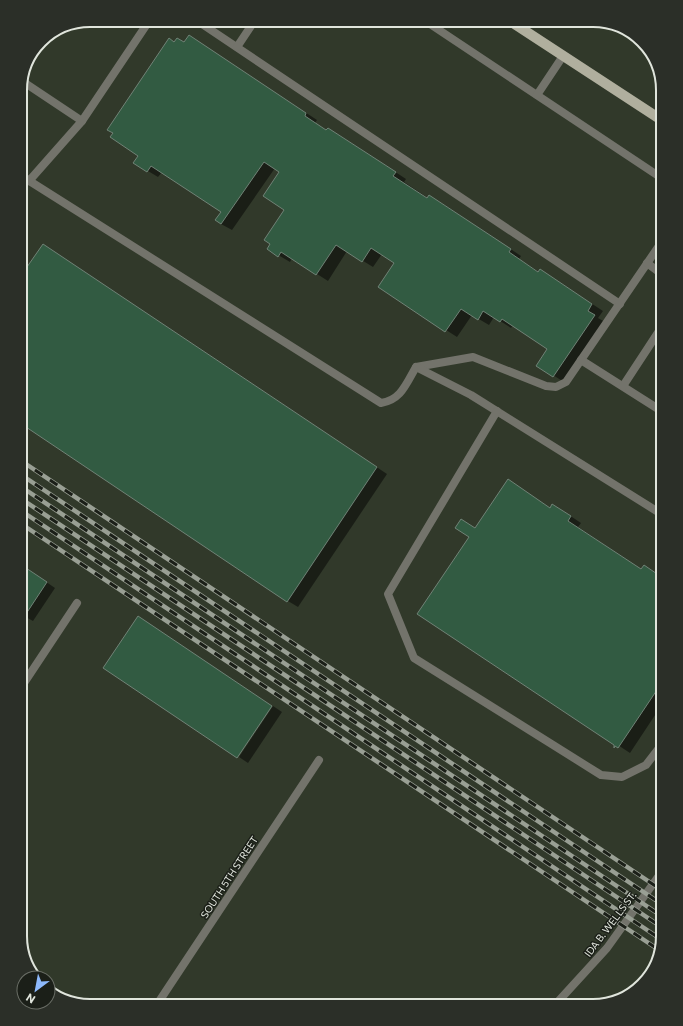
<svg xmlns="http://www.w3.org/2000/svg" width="683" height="1026" font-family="Commissioner,sans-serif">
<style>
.shadow{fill:#0007}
.building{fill:#325b42;stroke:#708276}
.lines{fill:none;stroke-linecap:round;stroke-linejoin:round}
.service{stroke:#73736b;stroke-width:8}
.minor{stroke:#73736b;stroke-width:8}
.primary{stroke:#b0af9e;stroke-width:10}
.rail-casing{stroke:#999f94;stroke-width:4.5}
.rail{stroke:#1b1f18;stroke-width:3;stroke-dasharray:9;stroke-linecap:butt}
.labels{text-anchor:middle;stroke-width:3;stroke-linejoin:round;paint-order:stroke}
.street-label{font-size:10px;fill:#e0e5dc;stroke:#1b1f18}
.rim{fill:none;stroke:#e0e5dc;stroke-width:2}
</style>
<rect width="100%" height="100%" fill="#31392a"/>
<!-- shadow -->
<g class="shadow">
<path d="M175 43H200L317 120 315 123 327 131 339 135 406 179 404 182 428 198 440 202 521 256 519 259 539 272 551 277 603 311 598 318 605 322 564 382 537 365 548 348 513 325 511 328 494 317 489 325 472 315 457 337 379 287 395 263 382 254 373 267 347 251 328 281 292 258 290 262 268 249 285 210 280 172 275 168 232 230 221 224 222 211 162 172 158 177 148 171 139 156Z"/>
<path d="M43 245 387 474 298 607 288 601Z"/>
<path d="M518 487 550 508 563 511 581 523 578 527 642 570 655 572 663 578V703L630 753 419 614 476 529Z"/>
<path d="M20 564 55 588 33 621 24 616Z"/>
<path d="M273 706 282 712 248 763 239 757Z"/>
</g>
<!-- building -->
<g class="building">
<path d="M189 35 306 113 305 116 326 130 328 128 396 172 393 176 427 198 429 195 511 249 509 252 538 272 540 269 592 304 588 311 595 315 553 377 536 366 547 349 502 319 500 322 483 311 478 320 461 309 445 332 378 287 394 263 371 248 362 262 336 245 316 275 281 252 278 257 267 249 270 244 264 240 284 210 263 196 279 172 264 162 221 224 215 220 221 212 151 166 147 172 133 163 138 156 110 137 113 133 107 130 169 38 174 42 177 38 184 42Z"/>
<path d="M43 244 377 467 287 602 20 423V277Z"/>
<path d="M508 479 550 508 552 504 571 516 568 521 641 569 644 565 663 578V681L618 748 615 746 614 748V745L417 614 469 537 455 528 461 519 475 528Z"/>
<path d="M20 564 47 582 24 617 20 614Z"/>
<path d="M138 616 272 706 237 758 103 668Z"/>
</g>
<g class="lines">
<!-- service -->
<g class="service">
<path d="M427 22 663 179"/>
<path d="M202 24 620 304"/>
<path d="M237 47 253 23"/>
<path d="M22 81 82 121"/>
<path d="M537 95 563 56"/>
<path d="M20 175 381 403C401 400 406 384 416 367L473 357 546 386 556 387 566 382 663 240"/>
<path d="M29 181 82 121 147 24"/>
<path d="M647 263 663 275"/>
<path d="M581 360 663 412"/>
<path d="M416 367 471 395 663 515"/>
<path d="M623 386 663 325"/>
<path d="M497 411 388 594 414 658 601 775 622 777 646 765 663 743"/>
</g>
<!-- minor -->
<g class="minor">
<path d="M20 689 77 603"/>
<path d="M156 1006 319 760"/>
<path d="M554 1006 607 948 663 870"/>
</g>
<!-- primary -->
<path class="primary" d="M510 21 663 121"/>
<!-- rail casing -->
<g class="rail-casing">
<g id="rail">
<path d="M20 460 663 891"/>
<path d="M20 474 663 905"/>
<path d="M20 486 663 917"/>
<path d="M20 498 663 928"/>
<path d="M20 510 662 940"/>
<path d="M20 523 659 950"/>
</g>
</g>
<!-- rail -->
<use href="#rail" class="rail"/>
</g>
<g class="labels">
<!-- street labels -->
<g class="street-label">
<text transform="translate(229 877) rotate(-57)" y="4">SOUTH 5TH STREET</text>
<text transform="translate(610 924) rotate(-53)" y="4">IDA B. WELLS ST.</text>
</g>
</g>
<!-- crop -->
<path d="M0 0H683V1026H0ZM90 27H593A63 63 0 0 1 656 90V936A63 63 0 0 1 593 999H90A63 63 0 0 1 27 936V90A63 63 0 0 1 90 27Z" fill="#2b2f28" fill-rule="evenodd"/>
<path class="rim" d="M90 27H593A63 63 0 0 1 656 90V936A63 63 0 0 1 593 999H90A63 63 0 0 1 27 936V90A63 63 0 0 1 90 27Z"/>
<!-- north arrow -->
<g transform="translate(36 990) rotate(212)"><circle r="19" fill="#1b1f18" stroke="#6a6e66"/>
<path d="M0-3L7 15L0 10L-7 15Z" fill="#8db9fc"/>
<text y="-6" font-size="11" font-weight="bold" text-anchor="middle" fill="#e0e5dc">N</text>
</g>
</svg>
